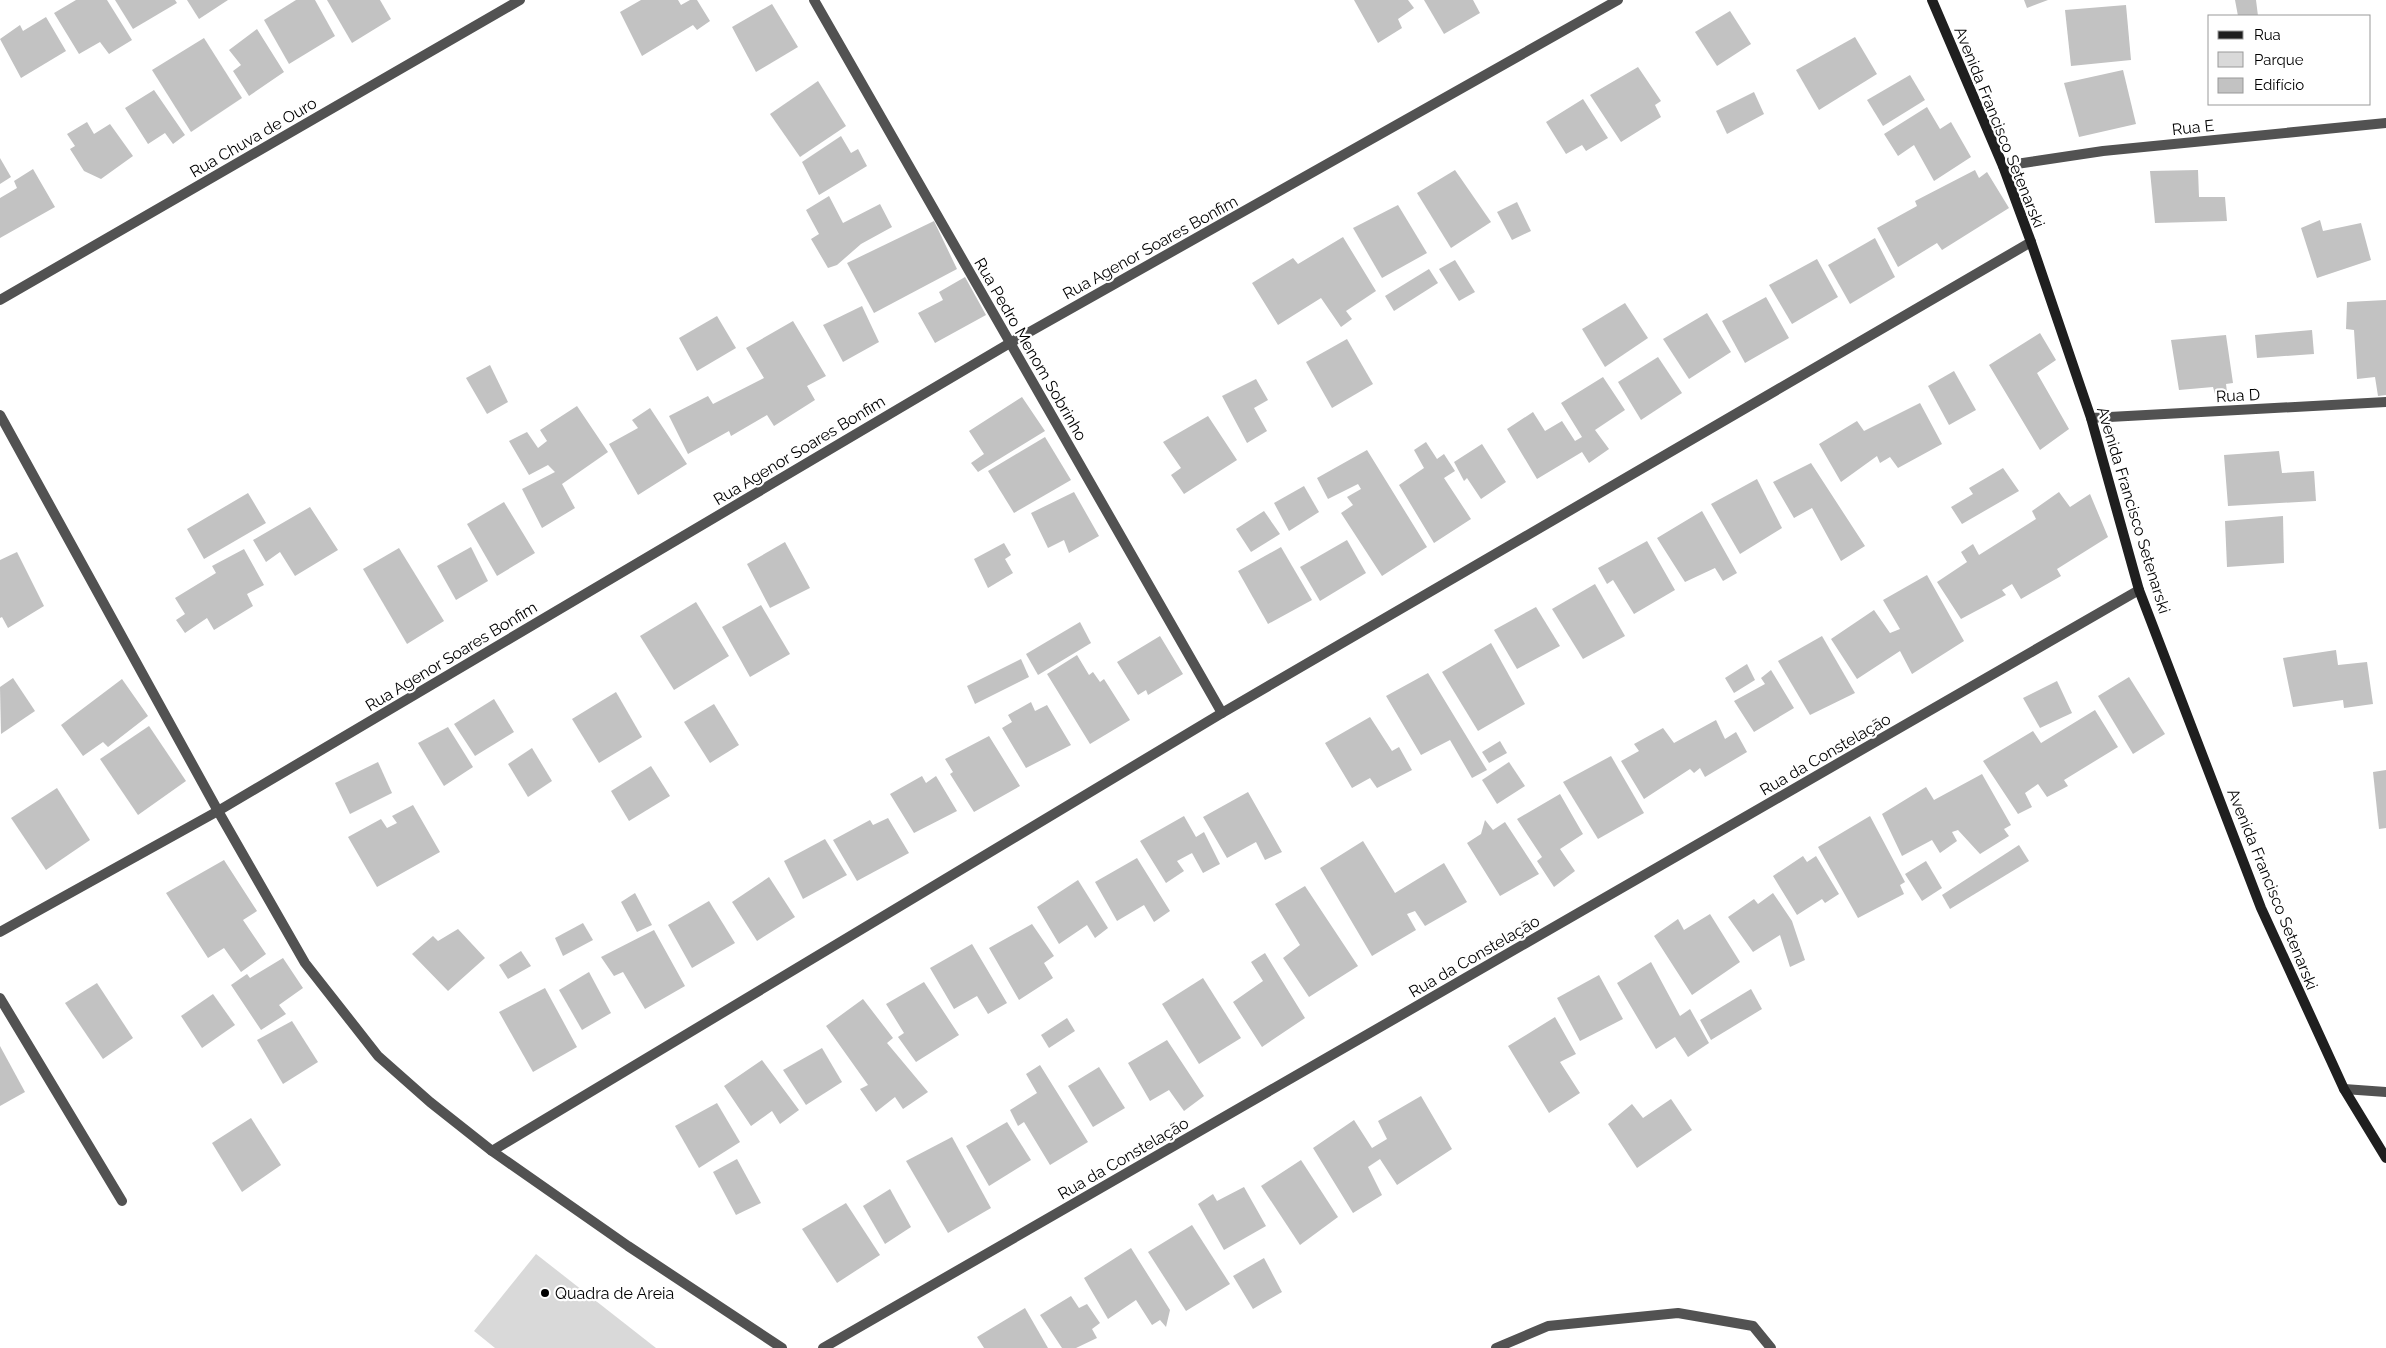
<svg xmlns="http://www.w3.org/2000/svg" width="2386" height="1348" font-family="Raleway,sans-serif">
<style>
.green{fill:#d9d9d9}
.building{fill:#c2c2c2}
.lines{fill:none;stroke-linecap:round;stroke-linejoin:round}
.lane{stroke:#525252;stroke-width:10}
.street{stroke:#525252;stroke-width:10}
.secondary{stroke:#1f1f1f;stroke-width:10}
.poi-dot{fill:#000;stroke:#fff;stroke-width:2}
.labels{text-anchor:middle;stroke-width:4.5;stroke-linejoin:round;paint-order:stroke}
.street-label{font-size:16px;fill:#000;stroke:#fff}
.poi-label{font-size:16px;fill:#000;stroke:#fff;text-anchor:start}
</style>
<rect width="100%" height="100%" fill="#fff"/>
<!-- green -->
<path class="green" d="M536 1254 656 1348H495L474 1331Z"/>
<!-- building -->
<g class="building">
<path d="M76 0H107L132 40 109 54 100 42 79 54 54 13Z"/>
<path d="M115 0H175L177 3 133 29Z"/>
<path d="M187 0H228L199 19Z"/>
<path d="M296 0H315L335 36 289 64 264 20Z"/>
<path d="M327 0H380L391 19 352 43Z"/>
<path d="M641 0H678L681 5 690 0H697L710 21 697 30 693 25 642 56 620 12Z"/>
<path d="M1354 0H1408L1414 8 1398 19 1402 28 1378 43Z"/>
<path d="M1424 0H1473L1480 13 1444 34Z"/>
<path d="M2024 0H2048L2027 8Z"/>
<path d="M2235 0H2256L2258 16H2238Z"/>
<path d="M772 4 798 47 756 72 732 27Z"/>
<path d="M2126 5 2131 60 2071 66 2065 10Z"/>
<path d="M1730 11 1751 44 1717 66 1695 32Z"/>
<path d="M46 17 66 51 21 78 0 39 20 25 23 31Z"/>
<path d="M257 29 284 72 249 96 233 71 241 65 229 50Z"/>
<path d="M1855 37 1877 74 1819 110 1796 70Z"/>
<path d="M204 38 242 98 191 132 152 70Z"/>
<path d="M1638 67 1661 101 1655 105 1661 117 1621 142 1590 95Z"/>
<path d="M2123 70 2136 124 2079 137 2064 83Z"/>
<path d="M1910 75 1925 100 1883 126 1867 100Z"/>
<path d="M818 81 846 126 800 157 770 114Z"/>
<path d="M154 90 185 135 173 144 165 133 148 144 125 108Z"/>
<path d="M1754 92 1764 114 1727 134 1716 111Z"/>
<path d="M1583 99 1608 138 1586 151 1582 145 1566 154 1546 122Z"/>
<path d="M1927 107 1940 129 1951 122 1971 157 1934 181 1914 145 1898 156 1884 134Z"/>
<path d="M87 122 94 134 110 124 133 156 101 179 84 171 70 149 75 146 67 134Z"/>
<path d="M841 136 851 153 858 149 867 166 819 195 802 162Z"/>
<path d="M0 158 11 177 0 184Z"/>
<path d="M33 169 55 207 0 238V198L17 188 14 181Z"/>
<path d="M1455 170 1491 222 1451 248 1417 193Z"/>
<path d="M1975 170 1979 178 1987 172 2009 208 1942 250 1937 243 1898 267 1877 228 1917 206 1915 201Z"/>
<path d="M2198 170 2199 197H2225L2227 221 2155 223 2150 171Z"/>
<path d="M829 196 843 223 880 204 892 227 861 244 837 265 828 268 811 239 819 234 806 210Z"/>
<path d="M1517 202 1531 231 1512 240 1497 212Z"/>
<path d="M1398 205 1427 253 1382 278 1353 228Z"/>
<path d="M2320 220 2323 231 2361 223 2371 260 2317 278 2301 228Z"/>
<path d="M934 221 957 269 874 313 847 263Z"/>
<path d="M1343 237 1376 291 1346 311 1352 319 1341 327 1321 298 1278 325 1252 283 1293 258 1298 264Z"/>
<path d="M1875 238 1895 277 1850 304 1828 265Z"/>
<path d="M1817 259 1838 297 1792 324 1769 285Z"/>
<path d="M1455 260 1475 292 1459 301 1439 269Z"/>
<path d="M1429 269 1438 283 1394 311 1385 296Z"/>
<path d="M965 277 986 315 935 343 918 313 943 300 939 292Z"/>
<path d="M1766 297 1789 338 1745 363 1722 321Z"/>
<path d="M2386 300V395L2378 396 2375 377 2357 379 2354 330 2346 329 2347 302Z"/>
<path d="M1625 303 1648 338 1605 367 1582 329Z"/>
<path d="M862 306 879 342 843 362 823 325Z"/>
<path d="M1707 313 1731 352 1689 379 1663 339Z"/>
<path d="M717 316 736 348 697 371 679 338Z"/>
<path d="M793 321 826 376 807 386 815 400 774 426 767 415 731 436 729 431 688 454 669 416 708 396 713 404 764 378 746 348Z"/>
<path d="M2312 330 2314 354 2257 358 2255 335Z"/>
<path d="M2040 333 2056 360 2037 373 2069 429 2040 450 1989 365Z"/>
<path d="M2226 335 2233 383 2226 384 2227 392 2215 394 2213 387 2179 390 2171 340Z"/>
<path d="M1347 339 1373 384 1332 408 1306 362Z"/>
<path d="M1658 357 1682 393 1641 420 1618 382Z"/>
<path d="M490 365 508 402 487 414 466 378Z"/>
<path d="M1954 371 1976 410 1949 425 1928 386Z"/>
<path d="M1603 377 1625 410 1595 430 1609 449 1589 463 1582 452 1537 479 1507 429 1533 412 1545 431 1562 421 1575 441 1582 437 1561 403Z"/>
<path d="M1256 379 1268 400 1254 408 1267 431 1247 443 1222 396Z"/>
<path d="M1022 397 1045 431 978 472 971 463 984 454 969 431Z"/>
<path d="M1920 403 1942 444 1898 468 1890 457 1880 463 1877 456 1841 482 1819 444 1857 421 1864 431Z"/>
<path d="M577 406 608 452 562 484 575 508 542 528 522 489 555 472 548 465 529 475 509 441 527 432 538 448 547 441 540 430Z"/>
<path d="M650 408 687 464 638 495 609 444 638 428 632 420Z"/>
<path d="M1208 416 1237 460 1184 494 1171 475 1181 468 1163 442Z"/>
<path d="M1045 437 1071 480 1014 513 988 471Z"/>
<path d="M1426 442 1437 459 1444 454 1455 471 1444 478 1471 519 1434 543 1399 485 1424 468 1414 450Z"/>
<path d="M1482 444 1506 482 1481 499 1467 478 1464 481 1454 462Z"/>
<path d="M1367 450 1427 547 1382 576 1341 513 1353 505 1347 497 1361 489 1358 484 1328 499 1317 478Z"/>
<path d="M2279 451 2282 473 2314 471 2316 501 2228 506 2224 455Z"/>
<path d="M1811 463 1865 546 1841 561 1812 508 1794 518 1773 482Z"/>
<path d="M2003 468 2019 491 1962 524 1951 507 1973 494 1969 488Z"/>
<path d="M1757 479 1782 528 1740 554 1711 504Z"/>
<path d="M1304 486 1319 512 1289 531 1274 503Z"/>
<path d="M1074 492 1099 536 1069 553 1064 540 1048 548 1031 513Z"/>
<path d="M2059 492 2070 507 2090 494 2108 537 2057 569 2061 576 2021 599 2012 584 2002 590 2006 595 1961 619 1937 582 1967 562 1961 552 1973 544 1979 555 2036 519 2032 511Z"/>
<path d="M248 493 266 523 204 559 187 529Z"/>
<path d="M504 502 535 553 497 576 467 524Z"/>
<path d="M310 507 338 550 295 576 280 552 266 562 253 540Z"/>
<path d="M1264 511 1280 534 1251 552 1236 529Z"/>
<path d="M1702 511 1737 573 1723 581 1715 568 1685 582 1657 538Z"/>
<path d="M2283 516 2284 563 2227 567 2225 521Z"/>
<path d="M1347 540 1366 573 1320 601 1300 567Z"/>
<path d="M1647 541 1675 590 1634 614 1613 580 1607 584 1598 568Z"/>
<path d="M785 542 810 588 770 608 747 564Z"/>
<path d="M1004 543 1011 555 1005 559 1013 573 988 588 974 559Z"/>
<path d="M471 547 488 581 456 600 437 566Z"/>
<path d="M1281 547 1312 600 1268 624 1238 571Z"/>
<path d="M399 548 444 621 407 644 363 569Z"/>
<path d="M244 549 264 585 247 594 253 606 214 630 207 618 185 633 176 620 185 614 175 598 216 573 212 566Z"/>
<path d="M17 552 44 606 8 628 2 617 0 618V560Z"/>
<path d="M1927 575 1964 641 1912 674 1900 651 1857 679 1831 639 1874 610 1890 633 1900 629 1883 600Z"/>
<path d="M1595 584 1625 636 1583 659 1552 609Z"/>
<path d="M696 602 729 656 674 690 640 636Z"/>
<path d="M761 605 790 654 750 677 722 627Z"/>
<path d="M1536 607 1560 646 1517 669 1494 630Z"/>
<path d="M1080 622 1091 643 1038 675 1026 654Z"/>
<path d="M1160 636 1183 674 1148 695 1146 690 1138 695 1117 662Z"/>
<path d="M1822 636 1855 693 1810 715 1778 661Z"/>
<path d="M1491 643 1525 704 1478 731 1442 672Z"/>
<path d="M2336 650 2338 665 2367 662 2373 704 2344 708 2343 700 2293 707 2283 658Z"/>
<path d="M1077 655 1089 675 1093 672 1100 682 1104 679 1130 720 1090 744 1047 674Z"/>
<path d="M1021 659 1029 677 975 704 967 686Z"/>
<path d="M1747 664 1755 680 1734 693 1725 678Z"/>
<path d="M1771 670 1794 708 1754 732 1734 701 1765 684 1761 678Z"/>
<path d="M1428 673 1487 770 1472 778 1450 740 1421 755 1386 696Z"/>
<path d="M2129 677 2165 734 2133 754 2098 696Z"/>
<path d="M13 678 35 711 1 734 0 687Z"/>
<path d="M122 679 148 716 108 747 103 742 83 756 61 725Z"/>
<path d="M2057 681 2072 713 2040 728 2023 698Z"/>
<path d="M616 692 642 737 599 763 572 719Z"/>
<path d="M494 699 514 732 475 756 454 724Z"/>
<path d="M1031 702 1035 711 1047 705 1071 745 1026 768 1002 728 1012 722 1008 715Z"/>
<path d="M714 704 739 745 710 763 684 722Z"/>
<path d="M2095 710 2118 747 2064 780 2068 786 2047 797 2038 784 2025 793 2032 807 2018 814 1983 761 2033 731 2041 743Z"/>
<path d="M1370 717 1392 751 1399 747 1412 770 1377 788 1370 778 1352 788 1325 743Z"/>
<path d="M1716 720 1725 739 1736 732 1747 752 1705 777 1700 768 1694 773 1690 769 1644 799 1621 761 1639 751 1634 744 1663 728 1674 743Z"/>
<path d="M149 726 186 781 138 815 100 759Z"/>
<path d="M448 727 473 767 444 786 418 743Z"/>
<path d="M989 736 1020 786 974 812 950 774 953 772 945 759Z"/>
<path d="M1500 741 1507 753 1489 763 1482 752Z"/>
<path d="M532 748 552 781 528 797 508 764Z"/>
<path d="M1611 756 1644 813 1598 839 1563 782Z"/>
<path d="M378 762 392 793 350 814 335 783Z"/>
<path d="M1509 762 1525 786 1497 804 1482 780Z"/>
<path d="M651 766 670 796 629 821 611 791Z"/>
<path d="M2386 770V828L2379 829 2373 772Z"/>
<path d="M1982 774 2011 825 2004 829 2009 836 1980 854 1958 830 1952 832 1957 841 1940 853 1932 840 1902 856 1882 814 1926 787 1934 800Z"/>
<path d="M922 776 926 783 936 776 957 811 914 833 890 794Z"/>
<path d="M57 788 90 840 46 870 11 818Z"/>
<path d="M1248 792 1282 852 1265 860 1256 842 1227 858 1203 817Z"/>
<path d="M1560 794 1583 834 1560 849 1575 871 1554 887 1537 861 1542 857 1517 819Z"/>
<path d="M413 805 440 852 377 887 348 837 381 819 387 828 397 823 392 816Z"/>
<path d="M1184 816 1196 837 1204 832 1220 864 1203 873 1192 853 1177 861 1184 871 1166 883 1140 841Z"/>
<path d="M1870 816 1905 882 1900 885 1904 894 1858 918 1818 847Z"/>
<path d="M888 818 909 853 857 881 833 840 870 820 873 825Z"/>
<path d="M1485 820 1493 830 1505 822 1539 874 1500 896 1467 843 1481 834Z"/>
<path d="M825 839 847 875 803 899 784 861Z"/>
<path d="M1363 841 1395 893 1444 863 1467 902 1425 926 1415 911 1407 914 1416 930 1372 956 1320 868Z"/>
<path d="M2019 845 2029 861 1950 909 1942 895Z"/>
<path d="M1803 856 1807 862 1816 856 1839 894 1825 903 1822 899 1797 915 1773 876Z"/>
<path d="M1137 858 1170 911 1154 922 1144 905 1117 921 1095 882Z"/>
<path d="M224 860 257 911 243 920 266 954 241 972 224 948 208 958 166 893Z"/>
<path d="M1926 861 1942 888 1922 901 1905 874Z"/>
<path d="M769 877 795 917 757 941 732 902Z"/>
<path d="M1078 880 1108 928 1095 938 1087 925 1059 944 1037 907Z"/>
<path d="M1305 886 1358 966 1309 997 1283 958 1300 945 1275 904Z"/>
<path d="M635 893 652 925 637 932 621 902Z"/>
<path d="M1773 893 1792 921 1805 960 1790 967 1780 935 1753 952 1728 917 1754 899 1758 904Z"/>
<path d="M709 901 735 943 692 968 668 925Z"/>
<path d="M1710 914 1740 962 1692 995 1654 936 1678 919 1684 930Z"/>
<path d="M583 923 593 940 563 956 555 938Z"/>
<path d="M1032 924 1054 956 1044 963 1053 978 1019 1000 989 948Z"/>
<path d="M458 929 485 958 448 991 412 954 433 936 438 941Z"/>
<path d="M654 930 685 986 645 1009 623 972 614 976 601 957Z"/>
<path d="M972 944 1007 1003 988 1014 977 996 954 1009 930 968Z"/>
<path d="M521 951 531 966 508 979 499 965Z"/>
<path d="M1265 953 1305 1018 1262 1047 1233 1002 1263 981 1251 962Z"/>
<path d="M283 958 303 988 279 1005 286 1014 261 1030 231 985 247 974 250 978Z"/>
<path d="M1651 962 1680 1016 1690 1009 1709 1043 1688 1057 1675 1037 1656 1049 1617 983Z"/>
<path d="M589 972 611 1013 582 1030 559 990Z"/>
<path d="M1599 975 1623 1019 1580 1041 1557 998Z"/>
<path d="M1203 978 1241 1038 1199 1064 1162 1004Z"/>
<path d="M924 982 959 1035 916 1062 898 1037 904 1033 886 1004Z"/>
<path d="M97 983 133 1038 103 1059 65 1003Z"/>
<path d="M545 988 577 1047 533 1072 499 1012Z"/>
<path d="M1751 989 1762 1009 1711 1040 1700 1020Z"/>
<path d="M213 994 235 1025 202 1048 181 1016Z"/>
<path d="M863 999 893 1038 887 1043 928 1092 903 1109 895 1097 876 1112 860 1089 868 1085 826 1026Z"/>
<path d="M1555 1017 1576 1054 1560 1062 1580 1093 1549 1113 1508 1046Z"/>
<path d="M1067 1018 1075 1031 1049 1048 1041 1035Z"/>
<path d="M292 1021 318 1062 283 1084 257 1040Z"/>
<path d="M1167 1040 1204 1096 1184 1111 1169 1090 1150 1101 1128 1063Z"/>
<path d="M0 1046 25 1092 0 1106Z"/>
<path d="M822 1048 842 1082 806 1105 783 1070Z"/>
<path d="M762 1060 799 1110 780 1124 772 1111 751 1126 724 1086Z"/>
<path d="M1040 1065 1088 1142 1050 1165 1024 1122 1018 1126 1010 1110 1037 1093 1026 1074Z"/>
<path d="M1099 1067 1125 1108 1093 1127 1068 1086Z"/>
<path d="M1421 1096 1452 1149 1397 1185 1380 1159 1368 1167 1382 1195 1353 1213 1313 1148 1354 1120 1372 1148 1387 1139 1378 1121Z"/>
<path d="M1671 1099 1692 1130 1637 1168 1608 1124 1632 1104 1643 1118Z"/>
<path d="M717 1103 740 1142 699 1168 675 1126Z"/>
<path d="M251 1118 281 1165 242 1192 212 1143Z"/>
<path d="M1007 1122 1031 1160 989 1186 966 1146Z"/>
<path d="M952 1137 991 1208 948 1233 906 1161Z"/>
<path d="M737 1159 761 1203 736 1215 713 1172Z"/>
<path d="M1301 1160 1338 1217 1300 1245 1261 1186Z"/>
<path d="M1244 1187 1266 1226 1224 1250 1198 1204 1213 1194 1217 1201Z"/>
<path d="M890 1189 911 1227 885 1244 863 1206Z"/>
<path d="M846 1203 880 1255 837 1283 802 1229Z"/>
<path d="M1192 1225 1230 1284 1186 1311 1148 1252Z"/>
<path d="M1131 1248 1170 1310 1166 1327 1160 1320 1152 1325 1136 1300 1108 1319 1084 1278Z"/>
<path d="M1264 1258 1282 1292 1253 1309 1233 1276Z"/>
<path d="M1071 1296 1079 1308 1087 1304 1100 1323 1092 1329 1097 1338 1076 1348H1062L1040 1315Z"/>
<path d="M1025 1308 1048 1348H984L977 1337Z"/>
</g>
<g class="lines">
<!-- lane -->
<path class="lane" d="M1496 1348 1548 1326 1678 1313 1753 1326 1771 1348"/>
<!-- street -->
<g class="street">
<path d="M814 0 1222 713"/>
<path d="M2003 166 2103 151 2386 123"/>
<path d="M0 300 520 0"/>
<path d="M0 415 218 811 305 963 378 1056 430 1102 492 1151 628 1246 782 1348"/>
<path d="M2091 418 2386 402"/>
<path d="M0 932 218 811 1010 343 1618 0"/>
<path d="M0 998 122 1201"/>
<path d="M2344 1089 2386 1092"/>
<path d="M492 1151 1222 713 2031 242"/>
<path d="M823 1348 2139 590"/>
</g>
<!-- secondary -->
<path class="secondary" d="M1932 0 2003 166 2031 242 2091 418 2139 590 2261 908 2344 1089 2386 1158"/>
</g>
<!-- markers -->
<circle class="poi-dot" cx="545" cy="1293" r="5"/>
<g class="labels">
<!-- street labels -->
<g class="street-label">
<text transform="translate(2000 127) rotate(68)" y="6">Avenida Francisco Setenarski</text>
<text transform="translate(2193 127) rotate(-6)" y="6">Rua E</text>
<text transform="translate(253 137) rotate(-30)" y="6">Rua Chuva de Ouro</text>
<text transform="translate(1150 247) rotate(-29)" y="6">Rua Agenor Soares Bonfim</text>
<text transform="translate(1031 349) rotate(60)" y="6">Rua Pedro Menom Sobrinho</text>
<text transform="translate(2238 395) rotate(-3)" y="6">Rua D</text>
<text transform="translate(799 450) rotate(-31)" y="6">Rua Agenor Soares Bonfim</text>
<text transform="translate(2134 510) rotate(73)" y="6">Avenida Francisco Setenarski</text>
<text transform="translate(451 656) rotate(-31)" y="6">Rua Agenor Soares Bonfim</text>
<text transform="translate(1825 754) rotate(-30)" y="6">Rua da Constelação</text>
<text transform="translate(2273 889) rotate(68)" y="6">Avenida Francisco Setenarski</text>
<text transform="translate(1474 956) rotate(-30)" y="6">Rua da Constelação</text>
<text transform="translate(1123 1158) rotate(-30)" y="6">Rua da Constelação</text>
</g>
<!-- poi labels -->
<g class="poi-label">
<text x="555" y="1299">Quadra de Areia</text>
</g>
</g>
<!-- legend -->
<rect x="2208" y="15" width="162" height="90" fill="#ffffff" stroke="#999999"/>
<rect x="2218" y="31" width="25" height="8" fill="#1f1f1f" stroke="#999999"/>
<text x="2254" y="40" font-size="15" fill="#000000">Rua</text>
<rect x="2218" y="52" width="25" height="15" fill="#d9d9d9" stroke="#999999"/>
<text x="2254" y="65" font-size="15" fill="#000000">Parque</text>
<rect x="2218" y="78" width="25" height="15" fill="#c2c2c2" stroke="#999999"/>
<text x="2254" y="90" font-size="15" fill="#000000">Edifício</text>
</svg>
